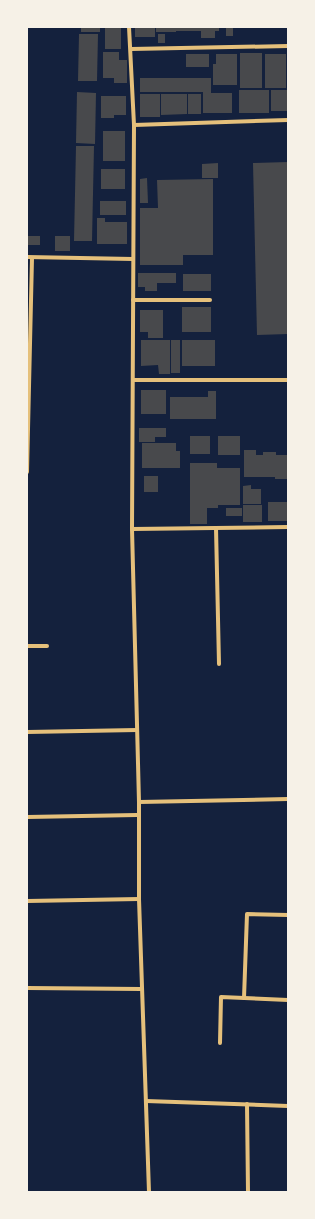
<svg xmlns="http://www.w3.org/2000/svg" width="315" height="1219" font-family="'Work Sans',sans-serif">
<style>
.building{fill:#48494c}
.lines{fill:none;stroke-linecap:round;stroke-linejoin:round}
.minor{stroke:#e5c07b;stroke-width:4}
</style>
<rect width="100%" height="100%" fill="#14213d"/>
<!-- building -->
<g class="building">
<rect x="81" y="27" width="19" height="5"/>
<rect x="105" y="27" width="16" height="22"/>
<rect x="135" y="27" width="20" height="10"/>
<rect x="156" y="27" width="20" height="5"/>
<path d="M176 27H219V31H215V38H201V31H176Z"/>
<rect x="226" y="27" width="7" height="9"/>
<path d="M79 34H98L97 81H78Z"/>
<rect x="158" y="34" width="7" height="9"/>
<path d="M103 52H119V60H127V83H114V78H103Z"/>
<rect x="240" y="53" width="22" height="35"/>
<rect x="186" y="54" width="23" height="13"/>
<path d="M216 54H237V85H213V64H216Z"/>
<rect x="265" y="54" width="21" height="34"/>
<path d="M140 78H211V93H232V113H203V92H140Z"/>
<rect x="239" y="90" width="30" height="23"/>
<rect x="271" y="90" width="17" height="21"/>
<path d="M77 92 96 93 95 144 76 143Z"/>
<rect x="140" y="94" width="20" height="23"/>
<path d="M161 94H187V114L161 115Z"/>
<rect x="188" y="94" width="13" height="20"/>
<path d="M101 96H126V115H114V118H101Z"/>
<rect x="103" y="131" width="22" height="30"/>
<path d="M76 146H94L92 241H74Z"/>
<path d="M288 162V334L257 335 253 163Z"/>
<path d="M218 163V178H202V164Z"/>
<rect x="101" y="169" width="24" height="20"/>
<path d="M147 178 148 203H140V179Z"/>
<path d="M213 179V255H183V265H140V208H158L157 180Z"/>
<rect x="100" y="201" width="26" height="14"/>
<path d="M97 218H105V222H127V244H97Z"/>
<rect x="27" y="236" width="13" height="9"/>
<rect x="55" y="236" width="15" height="15"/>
<path d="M138 273H176V283H157V291H145V287H138Z"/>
<rect x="183" y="274" width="28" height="17"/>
<rect x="182" y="307" width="29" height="25"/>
<path d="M140 310H163V338H148V332H140Z"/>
<path d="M141 340H170V374H159L158 365 141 366Z"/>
<rect x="171" y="340" width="9" height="33"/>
<rect x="182" y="340" width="33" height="26"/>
<rect x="141" y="390" width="25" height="24"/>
<path d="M208 391H216V419H170V397H208Z"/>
<path d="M139 428H166V437H155V442H139Z"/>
<rect x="190" y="436" width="20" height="18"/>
<rect x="218" y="436" width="22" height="19"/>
<path d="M142 443H176V451H180V468H142Z"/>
<path d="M244 450H256V455H263V452H276V455H288V479H275V477H244Z"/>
<path d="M190 463H217V468H240V505H218V508H207V524H190Z"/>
<rect x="144" y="476" width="14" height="16"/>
<path d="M251 485V489H261V504H243V486Z"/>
<rect x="268" y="502" width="20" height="19"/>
<rect x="243" y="505" width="19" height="17"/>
<rect x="226" y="508" width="16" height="8"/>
</g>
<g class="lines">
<!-- minor -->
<g class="minor">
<path d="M129 27 134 125 132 529 139 802V899L149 1192"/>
<path d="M131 49 288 46"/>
<path d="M134 125 288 120"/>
<path d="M27 257 133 259"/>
<path d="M133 300H210"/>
<path d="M133 380H288"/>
<path d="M27 472 32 258"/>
<path d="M216 528 219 664"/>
<path d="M132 529 288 527"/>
<path d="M27 646H47"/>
<path d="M27 732 137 730"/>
<path d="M139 802 288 799"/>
<path d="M27 817 137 815"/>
<path d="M27 901 139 899"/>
<path d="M27 988 141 989"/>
<path d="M244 998 247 914 288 915"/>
<path d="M220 1043 221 997 288 1000"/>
<path d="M146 1101 288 1106"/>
<path d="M247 1104 248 1192"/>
</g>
</g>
<!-- border -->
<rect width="315" height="1219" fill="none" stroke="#f6f1e7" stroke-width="56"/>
</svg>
